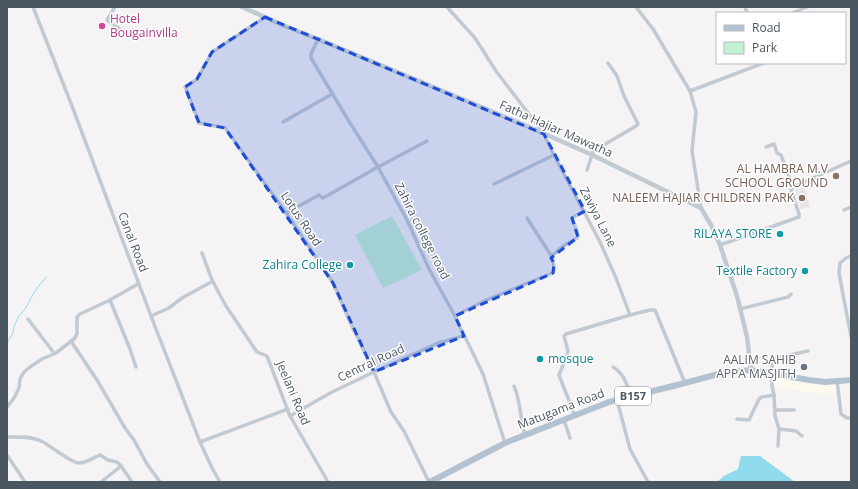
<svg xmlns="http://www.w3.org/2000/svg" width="858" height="489" font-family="'Open Sans',sans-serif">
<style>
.commercial{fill:#fdf9ef}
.education{fill:#e6e4e5}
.green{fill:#c3f1d5}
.water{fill:#90daee}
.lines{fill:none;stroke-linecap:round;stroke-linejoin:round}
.stream{stroke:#90daee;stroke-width:1}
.minor{stroke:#c1cad2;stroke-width:3.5}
.tertiary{stroke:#c1cad2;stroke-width:4.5}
.primary{stroke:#b3c2d1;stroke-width:6}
.marked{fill:#1d4ed8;fill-opacity:0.2;stroke:#1d4ed8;stroke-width:3;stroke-dasharray:8 5;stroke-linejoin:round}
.hotel-dot{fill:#d1479c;stroke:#fff;stroke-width:1.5}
.education-dot{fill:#8d6e63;stroke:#fff;stroke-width:1.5}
.culture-dot{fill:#0f9aa8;stroke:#fff;stroke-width:1.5}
.worship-dot{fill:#6b7280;stroke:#fff;stroke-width:1.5}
.labels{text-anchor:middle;stroke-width:3;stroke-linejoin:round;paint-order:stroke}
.shield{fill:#fff;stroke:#808990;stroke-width:1}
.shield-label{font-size:11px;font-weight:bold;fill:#4a5661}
.hotel-label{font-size:12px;fill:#b23c85;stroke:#fff;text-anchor:start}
.street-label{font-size:12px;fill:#4a5661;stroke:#fff}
.education-label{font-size:12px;fill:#785e54;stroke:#fff;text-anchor:end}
.culture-label{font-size:12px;fill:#0d838f;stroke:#fff;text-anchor:end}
.worship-label{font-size:12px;fill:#5b616d;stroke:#fff;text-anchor:end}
</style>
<rect width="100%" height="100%" fill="#f5f3f3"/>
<!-- commercial -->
<path class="commercial" d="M773 375 836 382 837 393 819 394 793 390 779 392 774 385 772 384Z"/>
<!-- education -->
<path class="education" d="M804 186 810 207 801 209 795 190Z"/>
<!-- green -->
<path class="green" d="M392 216 422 270 383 288 355 235Z"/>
<!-- water -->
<path class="water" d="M741 456H760L795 482H717L724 476 738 469Z"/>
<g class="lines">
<!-- stream -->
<path class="stream" d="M7 343 13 333 14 326 19 316 25 309 35 291 46 277"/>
<!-- minor -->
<g class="minor">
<path d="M33 7 72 106 151 316 200 442 212 468 220 482"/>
<path d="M115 7 107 20 128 35"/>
<path d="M447 7 475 38 496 71 544 134 554 155 600 242 616 278 630 315 566 334 564 336 568 351 567 355 559 375 575 416"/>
<path d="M636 7 653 29 690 91 696 112 692 151 701 208"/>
<path d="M745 7 747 13"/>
<path d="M792 13 807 7"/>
<path d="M265 17 212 52 197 79 185 87 199 123 225 128 286 213 333 283 349 320 374 372 391 412 404 431 429 482"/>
<path d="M318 39 311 54V58L350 123 378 167 407 220 429 269 455 316 483 374 505 443"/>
<path d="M690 91 764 63"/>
<path d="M283 122 332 94"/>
<path d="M766 147 774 144 777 153 781 155 793 187"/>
<path d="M590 154 597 149 636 126 638 124 624 96 617 76 608 63"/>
<path d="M587 170 592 155"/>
<path d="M494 184 554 155"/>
<path d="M844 210 851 207"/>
<path d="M286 213 319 195 323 198 378 167 427 141"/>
<path d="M527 218 552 257"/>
<path d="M720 245 799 217V214L791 190 793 187 851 161"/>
<path d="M202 253 212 280 226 306 257 352 267 356 290 416 328 482"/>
<path d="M851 256 846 258 840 263 839 273 851 337"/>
<path d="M110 300 130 349 136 367"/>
<path d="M740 309 788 297 791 294"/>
<path d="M630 315 650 310H655L685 383"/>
<path d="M151 316 169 308 182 298 213 281"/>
<path d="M455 316 486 300 553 273C556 265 553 264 552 257 556 251 563 246 570 242 574 241 575 240 578 237L577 231 572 218 585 211"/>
<path d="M28 319 54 353"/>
<path d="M71 341 97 380 125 428 134 440 147 464 160 482"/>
<path d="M613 367C623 373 628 385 630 396"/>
<path d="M837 381 841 414 847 418H851"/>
<path d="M514 386C521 402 520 419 525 435"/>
<path d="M617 400 630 449 648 482"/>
<path d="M7 407 14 398 19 388 20 379 24 372 30 367 42 359 56 353 74 339 77 334V317L80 314 108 301 138 284"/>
<path d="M775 410H794"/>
<path d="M290 416 332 392 374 372 438 343 464 336"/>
<path d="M737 419 749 420 759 399 762 397 774 395"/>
<path d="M564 420 570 438"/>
<path d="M802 436 796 431 779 429 775 416 774 395 772 386V360L776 358 808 351"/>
<path d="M7 437C18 437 31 436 41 441 50 445 71 463 79 463 86 463 93 458 100 455L108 460 117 462 121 466 132 482"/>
<path d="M200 442 288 409"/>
<path d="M778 446 779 429"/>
<path d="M7 455 25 482"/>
<path d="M101 482 121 466"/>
</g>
<!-- tertiary -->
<path class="tertiary" d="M242 7 285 26 318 39 527 126 590 154 701 208 711 225 720 245 737 296 747 337 751 370"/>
<!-- primary -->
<path class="primary" d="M430 482 505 443 609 402 685 383 722 373 751 370 809 380 825 382 851 380"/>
</g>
<!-- marked area -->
<path class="marked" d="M265 17 544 134 585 211 572 218 578 237 551 258 554 263 553 273 455 316 464 336 374 372 333 283 225 128 199 123 185 87 197 79 212 52Z"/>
<!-- markers -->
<circle class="hotel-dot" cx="102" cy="26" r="4"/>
<g class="education-dot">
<circle cx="836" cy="176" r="4"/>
<circle cx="802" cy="198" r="4"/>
</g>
<g class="culture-dot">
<circle cx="780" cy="234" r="4"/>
<circle cx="350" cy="265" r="4"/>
<circle cx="805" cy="271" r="4"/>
<circle cx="540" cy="359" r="4"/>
</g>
<circle class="worship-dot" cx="804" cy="367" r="4"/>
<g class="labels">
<!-- shield labels -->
<rect class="shield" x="615" y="387" width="36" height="18" rx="3"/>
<g class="shield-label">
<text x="633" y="400">B157</text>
</g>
<!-- hotel labels -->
<g class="hotel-label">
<text x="110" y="23">Hotel<tspan x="110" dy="14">Bougainvilla</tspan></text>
</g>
<!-- street labels -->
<g class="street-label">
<text transform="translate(556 129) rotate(24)" y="4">Fatha Hajiar Mawatha</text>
<text transform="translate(598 217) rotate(63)" y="4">Zaviya Lane</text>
<text transform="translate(301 219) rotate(56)" y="4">Lotus Road</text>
<text transform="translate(422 231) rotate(63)" y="4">Zahira college road</text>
<text transform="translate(133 242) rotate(69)" y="4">Canal Road</text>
<text transform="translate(371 363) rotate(-25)" y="4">Central Road</text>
<text transform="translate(293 393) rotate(67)" y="4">Jeelani Road</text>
<text transform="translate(561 409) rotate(-21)" y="4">Matugama Road</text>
</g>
<!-- education labels -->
<g class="education-label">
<text x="828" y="173">AL HAMBRA M.V<tspan x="828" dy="14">SCHOOL GROUND</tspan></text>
<text x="794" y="202">NALEEM HAJIAR CHILDREN PARK</text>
</g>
<!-- culture labels -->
<g class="culture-label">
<text x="772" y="238">RILAYA STORE</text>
<text x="342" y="269">Zahira College</text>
<text x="797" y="275">Textile Factory</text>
<text x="548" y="363" text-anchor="start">mosque</text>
</g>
<!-- worship labels -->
<g class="worship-label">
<text x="796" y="364">AALIM SAHIB<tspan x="796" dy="14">APPA MASJITH</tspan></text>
</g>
</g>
<!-- border -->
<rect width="858" height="489" fill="none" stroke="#4a5661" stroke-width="16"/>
<!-- legend -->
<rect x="716" y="12" width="130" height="52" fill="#ffffff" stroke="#b7bbc0"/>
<rect x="724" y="25" width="20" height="6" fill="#b3c2d1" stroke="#b7bbc0"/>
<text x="752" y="32" font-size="12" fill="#4a5661">Road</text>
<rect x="724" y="42" width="20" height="12" fill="#c3f1d5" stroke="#b7bbc0"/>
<text x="752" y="52" font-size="12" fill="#4a5661">Park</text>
</svg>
